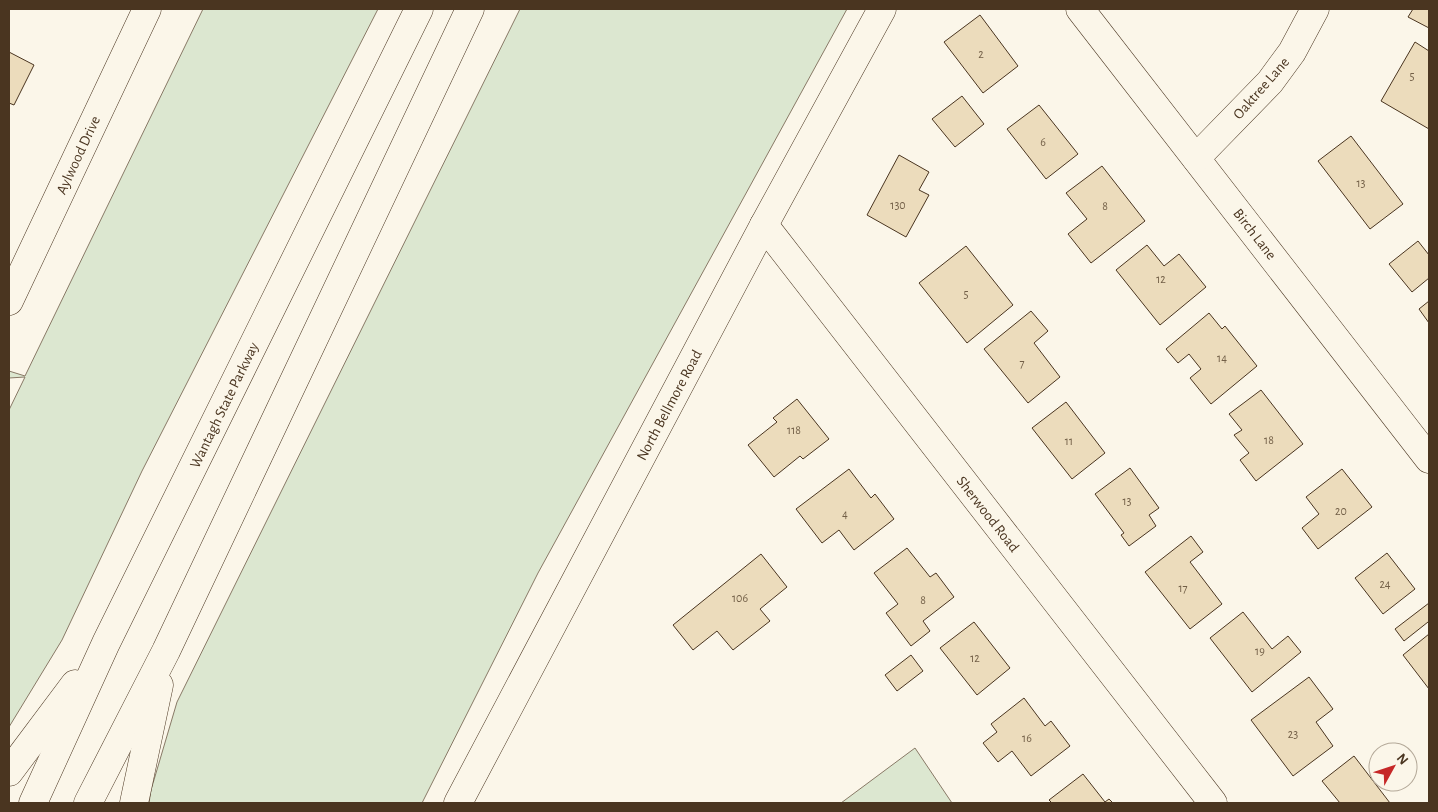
<svg xmlns="http://www.w3.org/2000/svg" width="1438" height="812" font-family="'Alegreya Sans',sans-serif">
<style>
.green{fill:#dce7d0;stroke:#887966}
.building{fill:#ecdcbc;stroke:#4a3520}
.lines{fill:none;stroke-linecap:round;stroke-linejoin:round}
.minor-casing{stroke:#4a3520;stroke-width:29}
.tertiary-casing{stroke:#4a3520;stroke-width:29}
.motorway-casing{stroke:#4a3520;stroke-width:29}
.minor{stroke:#fbf6e9;stroke-width:28}
.tertiary{stroke:#fbf6e9;stroke-width:28}
.motorway{stroke:#fbf6e9;stroke-width:28}
.labels{text-anchor:middle;stroke-width:4;stroke-linejoin:round;paint-order:stroke}
.number-label{font-size:12px;fill:#725f47}
.street-label{font-size:15px;fill:#4a3520;stroke:#fbf6e9}
</style>
<rect width="100%" height="100%" fill="#fbf6e9"/>
<!-- green -->
<g class="green">
<path d="M203 9H378L142 471 62 640 9 727V410L25 377 9 378V371L25 376Z"/>
<path d="M520 9H847L538 573 422 803H149L151 790 177 702Z"/>
<path d="M915 748 952 803H841Z"/>
</g>
<!-- building -->
<g class="building">
<path d="M1413 9H1429V28L1408 17Z"/>
<path d="M980 15 1018 66 983 93 944 42Z"/>
<path d="M1415 42 1429 51V129L1381 101Z"/>
<path d="M9 52 34 65 14 105 9 103Z"/>
<path d="M962 96 984 124 955 147 932 119Z"/>
<path d="M1039 105 1078 154 1046 179 1007 129Z"/>
<path d="M1351 136 1403 204 1370 229 1318 161Z"/>
<path d="M899 155 929 172 919 190 929 195 906 237 867 215Z"/>
<path d="M1102 166 1145 221 1091 263 1068 234 1087 219 1066 193Z"/>
<path d="M1418 241 1429 255V278L1412 292 1389 264Z"/>
<path d="M1147 245 1164 266 1179 254 1206 287 1160 325 1116 270Z"/>
<path d="M966 246 1013 305 967 343 919 283Z"/>
<path d="M1429 301V323L1419 309Z"/>
<path d="M1031 311 1048 331 1034 343 1060 377 1028 403 984 349Z"/>
<path d="M1209 313 1222 329 1225 326 1257 366 1211 404 1190 378 1201 369 1189 354 1178 363 1166 349Z"/>
<path d="M1261 390 1303 444 1256 481 1240 460 1249 453 1234 435 1242 430 1229 414Z"/>
<path d="M797 399 829 439 803 459 800 456 774 477 748 445 777 422 773 418Z"/>
<path d="M1066 402 1105 453 1072 479 1032 428Z"/>
<path d="M1130 468 1159 508 1149 515 1156 526 1129 546 1121 535 1124 533 1095 494Z"/>
<path d="M849 469 871 498 875 494 894 519 854 550 839 530 822 543 796 509Z"/>
<path d="M1342 469 1372 507 1318 549 1302 528 1319 514 1306 497Z"/>
<path d="M1191 536 1203 552 1190 562 1222 604 1190 629 1145 572Z"/>
<path d="M907 548 930 577 936 573 954 597 923 621 930 631 911 646 886 613 898 604 874 573Z"/>
<path d="M1387 553 1415 589 1383 614 1355 578Z"/>
<path d="M761 554 787 587 760 609 770 621 733 650 717 631 693 650 673 625Z"/>
<path d="M1429 603V623L1428 622 1404 641 1395 629Z"/>
<path d="M1243 612 1272 649 1288 636 1301 652 1252 692 1210 638Z"/>
<path d="M974 622 1010 668 977 695 940 648Z"/>
<path d="M1429 634V689L1403 655Z"/>
<path d="M911 655 923 671 897 691 885 675Z"/>
<path d="M1309 677 1333 709 1316 722 1333 746 1293 776 1251 720Z"/>
<path d="M1024 698 1045 726 1051 721 1070 746 1031 776 1012 751 998 762 983 743 997 732 991 724Z"/>
<path d="M1354 756 1390 803H1340L1322 781Z"/>
<path d="M1083 774 1105 802 1109 799 1113 803H1052L1049 800Z"/>
</g>
<g class="lines">
<!-- minor casing -->
<g class="minor-casing">
<g id="minor">
<path d="M1080 9 1429 459"/>
<path d="M1196 158 1270 82 1292 52 1315 9"/>
<path d="M764 225 1213 803"/>
<path d="M9 301 147 9"/>
</g>
</g>
<!-- tertiary casing -->
<g class="tertiary-casing">
<path id="tertiary" d="M458 803 764 225 882 9"/>
</g>
<!-- motorway casing -->
<g class="motorway-casing">
<g id="motorway">
<path d="M9 772 75 684"/>
<path d="M33 803 106 643 419 9"/>
<path d="M88 803 166 651 470 9"/>
<path d="M134 803 159 685"/>
</g>
</g>
<!-- minor -->
<use href="#minor" class="minor"/>
<!-- tertiary -->
<use href="#tertiary" class="tertiary"/>
<!-- motorway -->
<use href="#motorway" class="motorway"/>
</g>
<g class="labels">
<!-- number labels -->
<g class="number-label">
<text x="981" y="58">2</text>
<text x="1412" y="80">5</text>
<text x="1043" y="146">6</text>
<text x="1361" y="187">13</text>
<text x="898" y="209">130</text>
<text x="1105" y="210">8</text>
<text x="1161" y="283">12</text>
<text x="966" y="298">5</text>
<text x="1222" y="362">14</text>
<text x="1022" y="367">7</text>
<text x="794" y="434">118</text>
<text x="1269" y="444">18</text>
<text x="1069" y="445">11</text>
<text x="1127" y="505">13</text>
<text x="1341" y="515">20</text>
<text x="845" y="518">4</text>
<text x="1385" y="588">24</text>
<text x="1183" y="592">17</text>
<text x="740" y="602">106</text>
<text x="923" y="604">8</text>
<text x="1260" y="655">19</text>
<text x="975" y="662">12</text>
<text x="1293" y="738">23</text>
<text x="1027" y="742">16</text>
</g>
<!-- street labels -->
<g class="street-label">
<text transform="translate(1261 88) rotate(-49)" y="5">Oaktree Lane</text>
<text transform="translate(78 155) rotate(-65)" y="5">Aylwood Drive</text>
<text transform="translate(1255 234) rotate(52)" y="5">Birch Lane</text>
<text transform="translate(224 405) rotate(-64)" y="5">Wantagh State Parkway</text>
<text transform="translate(669 405) rotate(-62)" y="5">North Bellmore Road</text>
<text transform="translate(988 514) rotate(52)" y="5">Sherwood Road</text>
</g>
</g>
<!-- border -->
<rect width="1438" height="812" fill="none" stroke="#4a3520" stroke-width="20"/>
<!-- north arrow -->
<g transform="translate(1393 767) rotate(50)"><circle r="24" fill="#fbf6e9" stroke="#b4a999"/>
<path d="M0-4L9 19L0 12L-9 19Z" fill="#c62828"/>
<text y="-8" font-size="14" font-weight="bold" text-anchor="middle" fill="#4a3520">N</text>
</g>
</svg>
